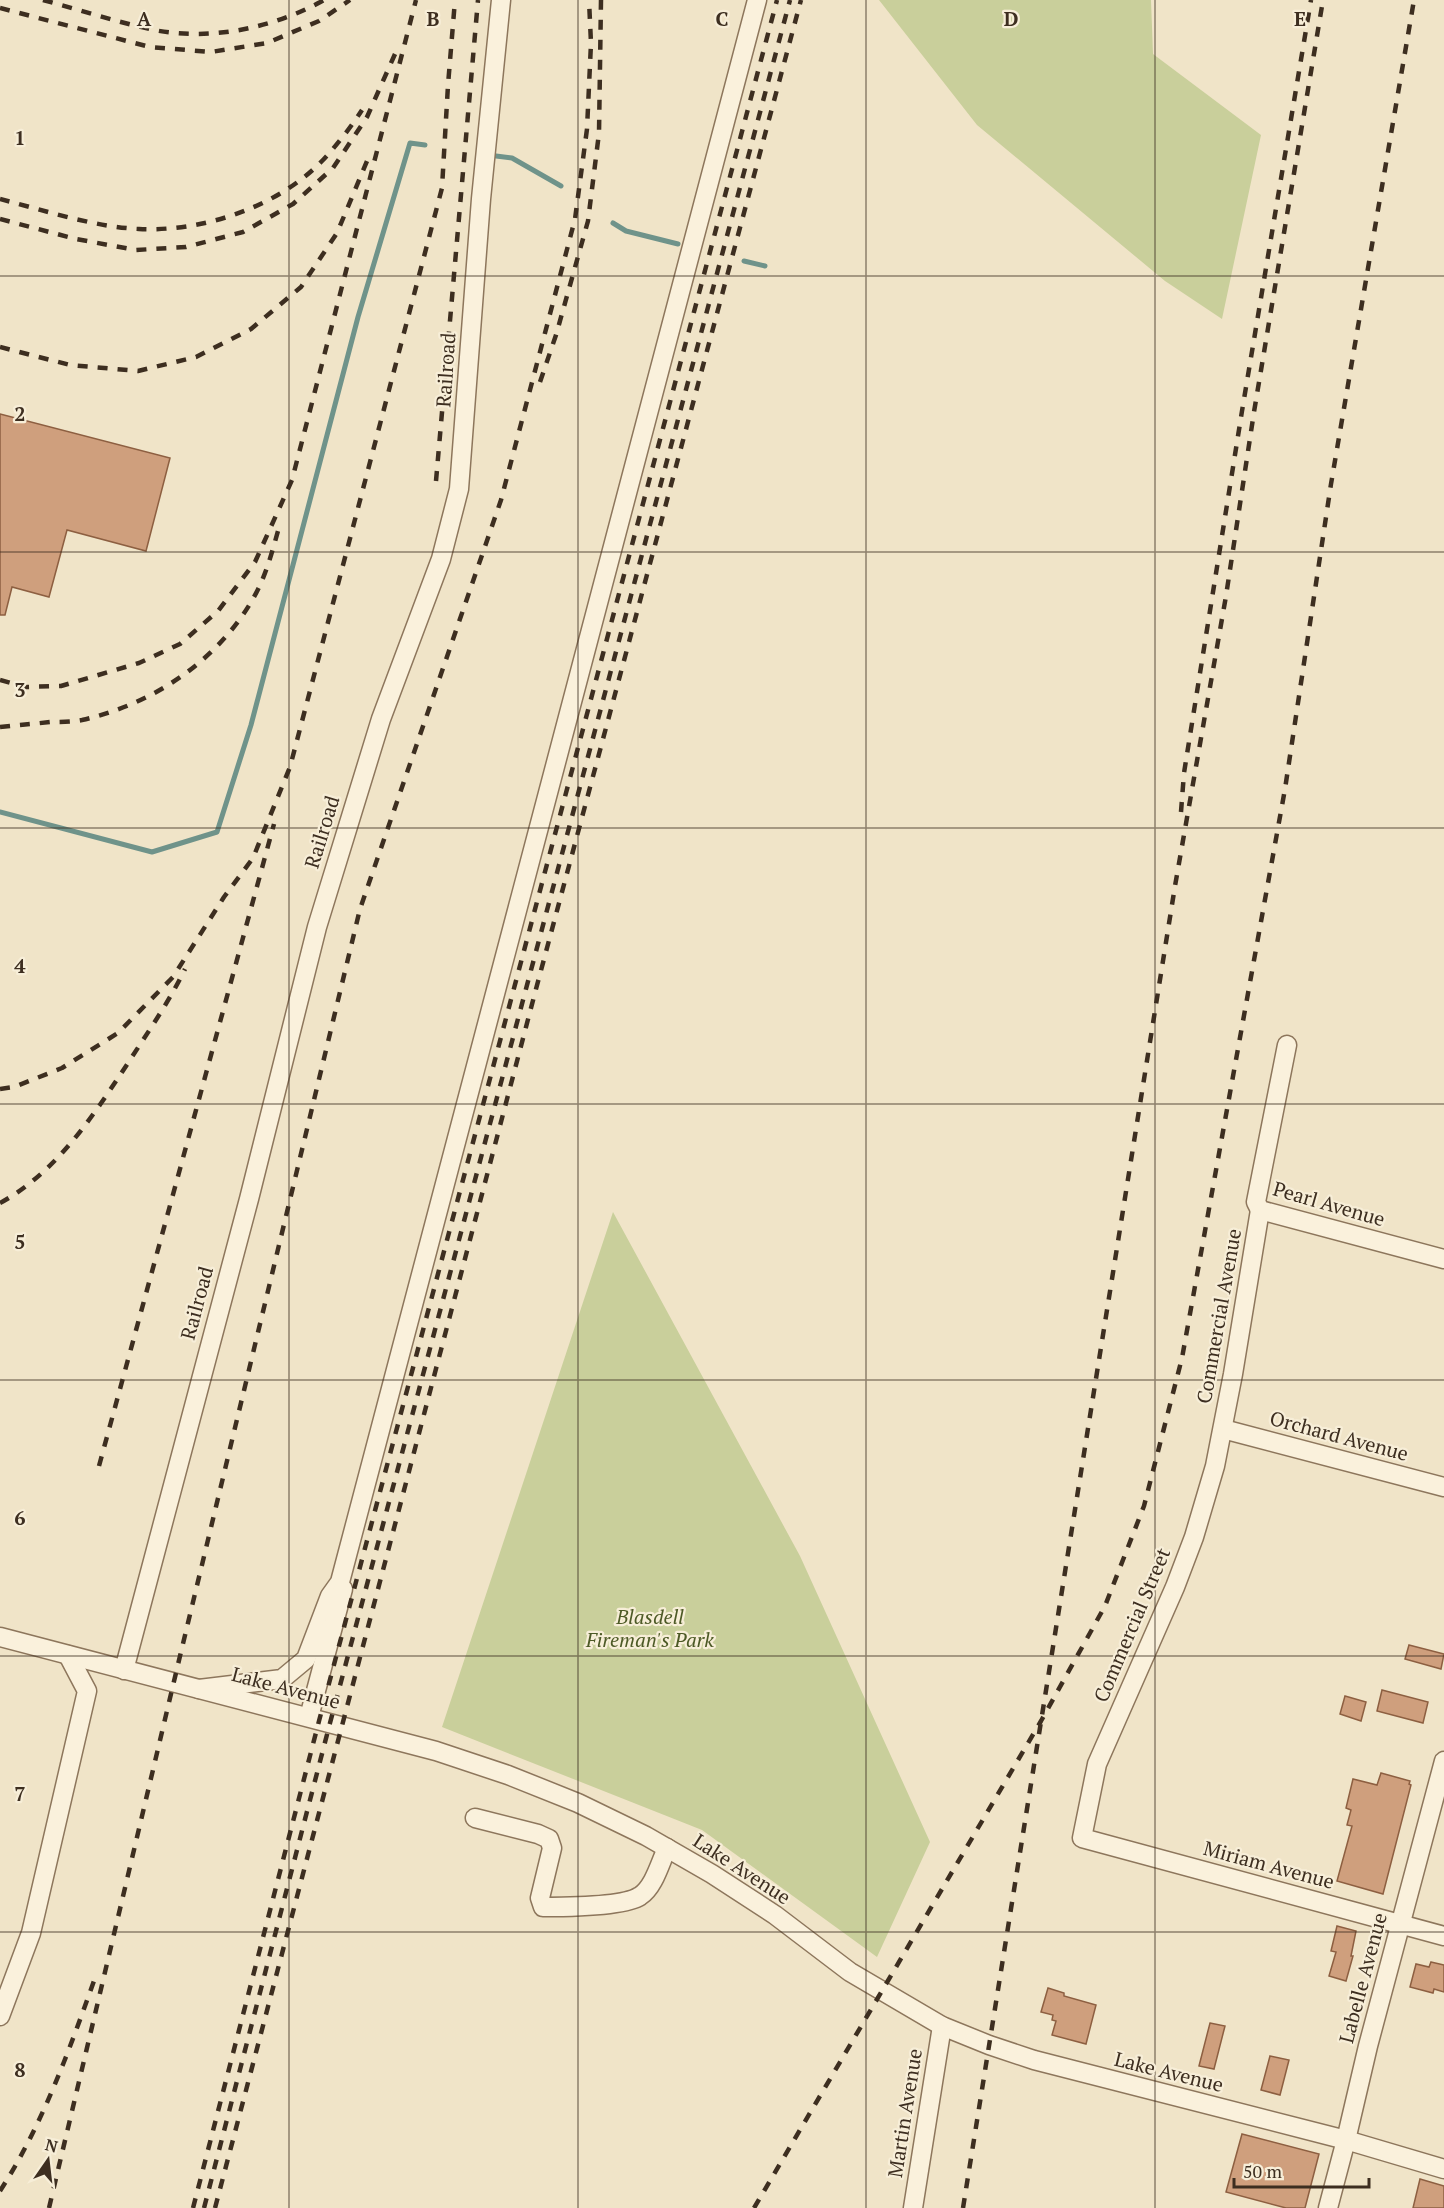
<svg xmlns="http://www.w3.org/2000/svg" width="1444" height="2208" font-family="'PT Serif',serif">
<style>
.green{fill:#c9cf9b}
.lines{fill:none;stroke-linecap:round;stroke-linejoin:round}
.stream{stroke:#6f938a;stroke-width:5}
.building{fill:#cf9f7d;stroke:#8d5f41;stroke-width:1.5}
.minor-casing{stroke:#8d765c;stroke-width:21}
.minor{stroke:#faf1dc;stroke-width:18}
.rail{stroke:#3d2e20;stroke-width:4.5;stroke-dasharray:10 10;stroke-linecap:butt}
.grid{fill:none;stroke:#3d2e20;stroke-width:1.5;stroke-opacity:0.55}
.labels{text-anchor:middle;stroke-width:4.5;stroke-linejoin:round;paint-order:stroke}
.street-label{font-size:20px;fill:#3d2e20;stroke:#f7eed8}
.park-label{font-size:20px;font-style:italic;fill:#4d5a26;stroke:#f7eed8}
.grid-label{font-size:20px;text-anchor:middle;font-weight:bold;fill:#3d2e20;stroke:#f7eed8;stroke-width:4.5;stroke-linejoin:round;paint-order:stroke}
</style>
<rect width="100%" height="100%" fill="#f0e4c8"/>
<!-- green -->
<g class="green">
<path d="M879 0H1151L1153 54 1261 135 1222 319 1165 281 977 125Z"/>
<path d="M613 1212 800 1556 930 1842 877 1957 702 1830 442 1727Z"/>
</g>
<g class="lines">
<!-- stream -->
<g class="stream">
<path d="M496 156 512 158 561 186"/>
<path d="M613 223 626 231 678 244"/>
<path d="M744 261 765 266"/>
<path d="M0 812 152 852 217 832 251 725 358 317 410 143 425 145"/>
</g>
</g>
<!-- building -->
<g class="building">
<path d="M0 414 170 458 146 551 67 530 49 597 12 587 5 615H0Z"/>
<path d="M1409 1645 1444 1654 1441 1669 1405 1659Z"/>
<path d="M1382 1690 1428 1702 1423 1723 1377 1711Z"/>
<path d="M1345 1696 1366 1702 1361 1721 1340 1714Z"/>
<path d="M1381 1773 1410 1781 1409 1784 1411 1785 1383 1894 1337 1881 1352 1826 1347 1825 1351 1810 1346 1808 1353 1779 1377 1785Z"/>
<path d="M1337 1926 1356 1931 1351 1956H1353L1346 1981 1329 1976 1336 1952 1331 1951Z"/>
<path d="M1431 1962 1444 1965V1992L1434 1989 1433 1993 1410 1987 1416 1964 1429 1967Z"/>
<path d="M1048 1988 1064 1993V1996L1096 2005 1086 2044 1052 2035 1056 2021 1052 2020 1053 2015 1041 2012Z"/>
<path d="M1210 2023 1225 2026 1214 2069 1199 2066Z"/>
<path d="M1270 2056 1289 2060 1280 2095 1261 2090Z"/>
<path d="M1242 2134 1319 2154 1305 2208H1286L1226 2192Z"/>
<path d="M1420 2179 1444 2186V2208H1413Z"/>
</g>
<g class="lines">
<!-- minor casing -->
<g class="minor-casing">
<g id="minor">
<path d="M1287 1045 1256 1202 1260 1210 1444 1259"/>
<path d="M1260 1210 1233 1374 1215 1466 1194 1537 1175 1587 1097 1764 1082 1838 1444 1936"/>
<path d="M1223 1429 1444 1487"/>
<path d="M0 1637 436 1751 508 1775 578 1803 646 1836 712 1874 775 1915 850 1972 942 2026 989 2045 1034 2060 1346 2140 1444 2169"/>
<path d="M124 1670 249 1199 317 927 381 719 441 559 459 489 481 199 501 0"/>
<path d="M199 1689 282 1679 306 1659 330 1596 340 1582 757 0"/>
<path d="M309 1717 343 1589"/>
<path d="M475 1818 538 1834 549 1839 552 1848 540 1898 543 1907C563 1907 624 1907 640 1896 654 1887 660 1863 667 1848"/>
<path d="M0 2016 31 1933 87 1691 68 1655"/>
<path d="M913 2208 942 2026"/>
<path d="M1328 2208 1346 2140 1368 2046 1444 1761"/>
</g>
</g>
<!-- minor -->
<use href="#minor" class="minor"/>
<!-- rail -->
<g class="rail">
<path d="M43 0C80 10 117 22 154 30 211 41 274 28 324 0"/>
<path d="M0 8 150 47 211 52 267 43 319 21 350 0"/>
<path d="M0 199C43 210 94 227 139 229 203 232 278 207 323 160 337 145 351 127 362 110"/>
<path d="M0 219 76 239 136 250 186 247 243 232 293 204 333 168 367 117 395 54"/>
<path d="M0 347 70 365 138 371 196 357 251 329 301 287 337 233 367 161"/>
<path d="M540 382 556 335 588 221 599 133 601 0"/>
<path d="M436 481 478 0"/>
<path d="M0 680 25 687 61 686 139 663 180 644 218 611 255 562 292 480 416 0"/>
<path d="M0 727C17 725 33 724 50 722 60 722 72 722 82 720 153 704 218 661 254 597 267 574 273 548 280 524"/>
<path d="M1181 812 1184 773 1242 411 1311 0"/>
<path d="M0 1089 14 1087 62 1068 118 1033 173 977 224 897 253 858 290 767 442 188 448 85 455 0"/>
<path d="M0 1203C57 1172 93 1116 128 1063 148 1032 169 1002 185 969"/>
<path d="M99 1466 274 824"/>
<path d="M0 2191C42 2126 69 2051 95 1978"/>
<path d="M49 2208 180 1656 360 909 501 500 575 219 587 129 591 43 589 0"/>
<path d="M193 2208 319 1721 777 0"/>
<path d="M204 2208 330 1723 790 0"/>
<path d="M215 2208 536 989 801 0"/>
<path d="M754 2208 1041 1721 1105 1606 1144 1506 1182 1358 1285 789 1331 484 1414 0"/>
<path d="M963 2208 1175 886 1226 596 1254 412 1323 0"/>
</g>
</g>
<!-- grid -->
<path class="grid" d="M289 0V2208M578 0V2208M866 0V2208M1155 0V2208M0 276H1444M0 552H1444M0 828H1444M0 1104H1444M0 1380H1444M0 1656H1444M0 1932H1444"/>
<g class="labels">
<!-- street labels -->
<g class="street-label">
<text transform="translate(446 370) rotate(-86)" y="7">Railroad</text>
<text transform="translate(322 832) rotate(-73)" y="7">Railroad</text>
<text transform="translate(1329 1204) rotate(16)" y="7">Pearl Avenue</text>
<text transform="translate(197 1303) rotate(-75)" y="7">Railroad</text>
<text transform="translate(1219 1316) rotate(-80)" y="7">Commercial Avenue</text>
<text transform="translate(1339 1436) rotate(15)" y="7">Orchard Avenue</text>
<text transform="translate(1132 1625) rotate(-67)" y="7">Commercial Street</text>
<text transform="translate(286 1688) rotate(15)" y="7">Lake Avenue</text>
<text transform="translate(1269 1865) rotate(15)" y="7">Miriam Avenue</text>
<text transform="translate(742 1869) rotate(33)" y="7">Lake Avenue</text>
<text transform="translate(1363 1978) rotate(-75)" y="7">Labelle Avenue</text>
<text transform="translate(1169 2072) rotate(14)" y="7">Lake Avenue</text>
<text transform="translate(905 2113) rotate(-81)" y="7">Martin Avenue</text>
</g>
<!-- park labels -->
<g class="park-label">
<text x="650" y="1624">Blasdell<tspan x="650" dy="23">Fireman's Park</tspan></text>
</g>
</g>
<g class="grid-label">
<text x="144" y="26">A</text>
<text x="433" y="26">B</text>
<text x="722" y="26">C</text>
<text x="1011" y="26">D</text>
<text x="1300" y="26">E</text>
<text x="20" y="145">1</text>
<text x="20" y="421">2</text>
<text x="20" y="697">3</text>
<text x="20" y="973">4</text>
<text x="20" y="1249">5</text>
<text x="20" y="1525">6</text>
<text x="20" y="1801">7</text>
<text x="20" y="2077">8</text>
</g>
<!-- north arrow -->
<g transform="translate(48 2160) rotate(14)" stroke="#f7eed8" stroke-width="4.5" paint-order="stroke">
<path d="M0-4.5L10 22L0 15L-10 22Z" fill="#3d2e20"/>
<text y="-9" font-size="16" font-weight="bold" text-anchor="middle" fill="#3d2e20">N</text>
</g>
<!-- scale -->
<path d="M1234 2178v9h135v-9" fill="none" stroke="#3d2e20" stroke-width="3"/>
<text x="1243" y="2178" font-size="18" fill="#3d2e20" stroke="#f7eed8" stroke-width="4.5" paint-order="stroke">50 m</text>
</svg>
